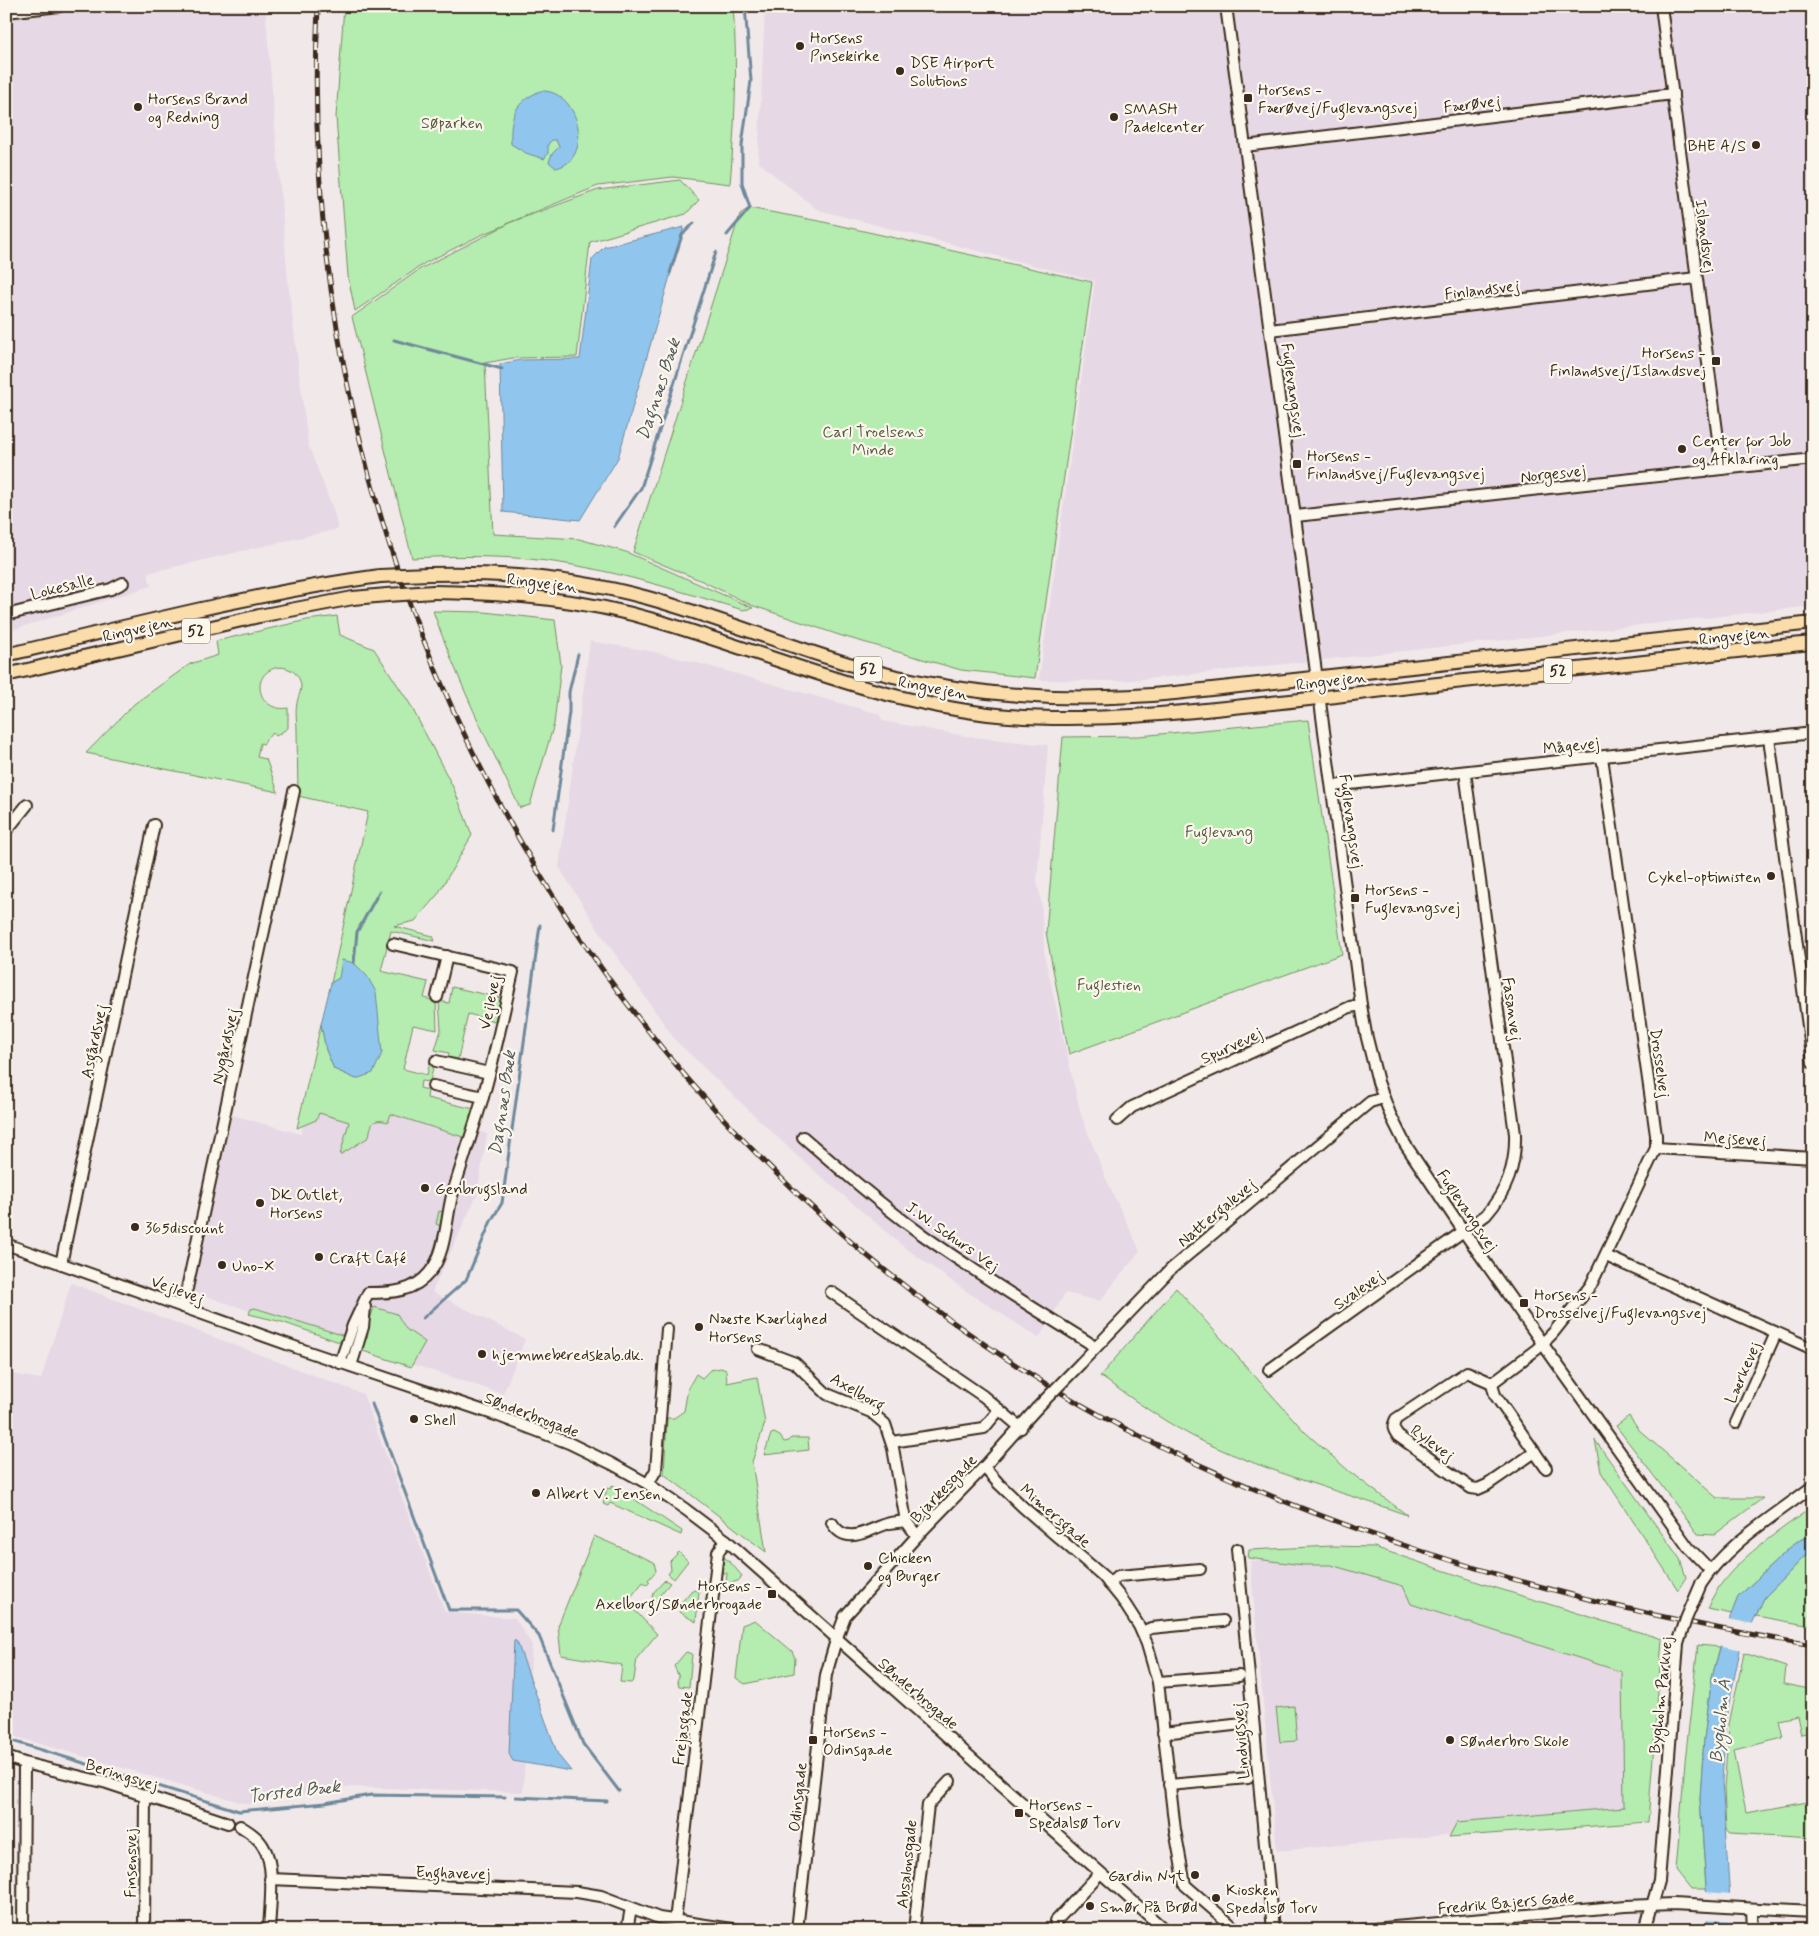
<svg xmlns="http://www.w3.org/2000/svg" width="1819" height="1936" font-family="Mynerve,sans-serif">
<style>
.built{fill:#e6d8e5}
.green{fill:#b5ecaf;stroke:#788b66}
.water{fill:#90c6ee;stroke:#6e889b}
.pier{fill:#f1e9e9}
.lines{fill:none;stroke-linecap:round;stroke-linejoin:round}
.stream{stroke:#6e889b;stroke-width:3}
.minor-casing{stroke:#3b2a1e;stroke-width:14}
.major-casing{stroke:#3b2a1e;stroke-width:16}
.minor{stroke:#fbf7ec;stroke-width:10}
.major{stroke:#faddab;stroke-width:12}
.rail-casing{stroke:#3b2a1e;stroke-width:5}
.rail{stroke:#fbf7ec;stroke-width:3;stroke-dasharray:9;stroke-linecap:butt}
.minor-bridge-casing{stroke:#3b2a1e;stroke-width:14;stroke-linecap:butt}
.major-bridge-casing{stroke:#3b2a1e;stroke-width:16;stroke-linecap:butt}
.minor-bridge{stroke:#fbf7ec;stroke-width:10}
.major-bridge{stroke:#faddab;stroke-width:12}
.poi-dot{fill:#3b2a1e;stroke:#fbf7ec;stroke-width:2}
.labels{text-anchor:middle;stroke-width:4.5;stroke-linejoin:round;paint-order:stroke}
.shield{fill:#fbf7ec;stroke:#75685c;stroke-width:1}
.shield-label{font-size:15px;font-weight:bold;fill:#3b2a1e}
.poi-label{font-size:16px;fill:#3b2a1e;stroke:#fbf7ec;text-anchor:start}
.street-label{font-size:16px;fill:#3b2a1e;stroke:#fbf7ec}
.park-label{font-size:16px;fill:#5a5a42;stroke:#fbf7ec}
.water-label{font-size:18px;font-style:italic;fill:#54595c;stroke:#fbf7ec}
</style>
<rect width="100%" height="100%" fill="#f1e9e9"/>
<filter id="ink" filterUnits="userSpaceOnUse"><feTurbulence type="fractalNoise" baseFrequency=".02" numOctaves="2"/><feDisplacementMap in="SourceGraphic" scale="10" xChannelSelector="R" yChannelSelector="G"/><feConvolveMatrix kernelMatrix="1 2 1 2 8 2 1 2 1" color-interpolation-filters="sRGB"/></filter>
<g filter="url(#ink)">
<!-- built -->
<g class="built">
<path d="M6 6H265L288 282 308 444 334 512 338 529 148 573 151 586 6 632Z"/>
<path d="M765 6H1813V606L1167 677 1119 681 1039 680 1095 281 818 210 758 162Z"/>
<path d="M590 641 650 651 694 662 879 714 883 721 965 736 1048 745 1037 882 1041 901 1045 958 1081 1115 1106 1179 1140 1251 1100 1301 1065 1293 1039 1338 966 1291 904 1247 797 1156 676 1041 599 931 559 867Z"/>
<path d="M315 1076 487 1134 477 1195 432 1292 525 1339 503 1394 193 1292 232 1115 301 1134Z"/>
<path d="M71 1283 363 1394 445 1612 515 1618 532 1645 523 1792 345 1787 247 1804 6 1734V1373L41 1379Z"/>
<path d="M1334 1558 1635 1664 1633 1817 1277 1851 1250 1561Z"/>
</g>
<!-- green -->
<g class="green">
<path d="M344 6H733C738 66 735 125 730 184L673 177 598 186 506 224 598 190 680 180 699 200 686 214 590 242 577 357 513 358 485 363 493 534 579 539 626 552 753 608 743 610C669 588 593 563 516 558 481 556 447 556 412 558L352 317 420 269 506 225 481 235 425 263 355 311 348 276 336 117Z"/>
<path d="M749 208 819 221 1092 282 1035 678 961 670 842 636 751 605 702 581 633 552 740 214Z"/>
<path d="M433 611 484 612 555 620 561 665 554 724 530 805 520 808C488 743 457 679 433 611Z"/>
<path d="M337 616 340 635 374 649 410 704 454 789 472 835 438 894 415 921 394 926 433 936 435 941 391 931 381 971 428 982 424 998 436 1001 437 1030 413 1025 403 1069 427 1075 430 1062 434 1063 430 1082 421 1081 420 1088 428 1090 427 1098 474 1109 466 1138 391 1114 388 1122C373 1118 371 1123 369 1137L340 1155 349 1122 319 1113 316 1120 297 1128 321 1024 326 1050 334 1069 357 1079 339 978 331 983 368 812 298 796C298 774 297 752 297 730 297 722 295 711 297 703 298 695 303 690 300 681 297 671 285 665 275 668 249 676 259 713 288 708V728L276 736 273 733 266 739 264 744 260 743 257 757 266 759 278 792 86 753 134 704 190 664 218 655 216 641 307 620Z"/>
<path d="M1308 720 1342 954 1069 1054 1046 932 1063 737 1139 736Z"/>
<path d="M452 987 501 998 495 1021 468 1014 458 1059 448 1057 449 1053 435 1050 441 1030 439 1001 449 1003Z"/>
<path d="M446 1201 445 1218 432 1261 429 1266 441 1226 436 1224 439 1211 443 1212Z"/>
<path d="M1176 1288 1305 1432 1350 1472 1407 1515C1340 1491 1271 1473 1206 1443 1168 1425 1134 1400 1100 1376Z"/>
<path d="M374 1307 397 1314 406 1329 425 1342 411 1367 360 1350Z"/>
<path d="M255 1308 345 1336 342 1343 282 1322 249 1314 251 1309Z"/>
<path d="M721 1368 726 1370 727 1383 757 1377 765 1423 752 1462 766 1552 664 1474 667 1418H674L684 1411 688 1388 696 1374 702 1378 710 1370Z"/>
<path d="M1629 1416 1638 1429 1717 1498H1763L1714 1535 1698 1534 1616 1426Z"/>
<path d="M774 1433 780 1436 784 1442 789 1441 791 1438H808L809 1450 764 1455 771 1434Z"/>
<path d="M1595 1440 1680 1559 1686 1577 1678 1590 1601 1472Z"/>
<path d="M613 1485 682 1531 681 1535 610 1503 608 1506 603 1504 607 1488 610 1489Z"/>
<path d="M1813 1506V1535L1796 1542 1738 1597 1732 1614 1707 1609C1725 1564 1775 1535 1813 1506Z"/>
<path d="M594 1536 654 1562 656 1571 648 1580 650 1582 647 1585 643 1582 627 1602 657 1634 637 1658 634 1680 631 1683 620 1682 622 1665 561 1655 558 1626Z"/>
<path d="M1333 1546 1374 1547 1490 1586 1662 1639 1648 1822 1449 1837 1457 1822 1624 1807 1622 1672 1411 1604 1403 1586 1331 1565H1303L1248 1558 1249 1550Z"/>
<path d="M679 1552 688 1561 674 1579 668 1574 671 1570 670 1561Z"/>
<path d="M1813 1552V1623L1806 1625 1756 1616 1764 1598 1804 1557Z"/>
<path d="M724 1557 731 1563 742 1576 740 1580 726 1585 727 1573H722Z"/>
<path d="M665 1580 670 1583 655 1601 652 1597 653 1593Z"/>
<path d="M692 1590 699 1591 696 1622 679 1612 682 1607 679 1605Z"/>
<path d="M755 1620 792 1651 795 1658 794 1673 745 1684 736 1678 742 1625Z"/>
<path d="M1698 1645 1720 1647 1712 1677 1704 1739 1700 1798 1706 1889H1691L1676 1870 1685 1761Z"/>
<path d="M686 1652 692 1654 689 1687 679 1686 677 1680 679 1677 674 1666Z"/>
<path d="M1744 1653 1786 1667 1784 1684 1809 1689 1813 1692V1732L1801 1734 1797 1716 1779 1720 1783 1738 1734 1750 1746 1813 1813 1801V1838L1730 1833 1726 1830 1724 1788 1729 1724Z"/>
<path d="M1294 1706 1297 1741 1280 1742 1276 1708Z"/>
</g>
<!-- water -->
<g class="water">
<path d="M540 91C580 88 595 160 556 168L549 162 552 154 559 147 556 140H552L548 144V153L544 159 526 153 511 144C510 116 514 103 540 91Z"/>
<path d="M684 227 618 458 580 520 503 512 500 364 521 360 580 359 592 259 604 247Z"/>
<path d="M342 960 354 963 367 976 376 992 382 1053 373 1073 356 1079 334 1069 326 1050 321 1024 331 983 339 978Z"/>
<path d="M1813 1535V1552L1804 1557 1764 1598 1740 1650 1726 1718 1722 1781 1732 1930H1709L1700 1798 1704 1739 1712 1677 1725 1630 1738 1597 1796 1542Z"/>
<path d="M514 1640 517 1642 558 1755 571 1771 513 1761 509 1754Z"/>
</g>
<!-- pier -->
<g class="pier">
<path d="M1727 1619 1755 1624 1743 1650 1718 1645Z"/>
<path d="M1705 1892 1732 1894 1734 1922 1706 1920Z"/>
</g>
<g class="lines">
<!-- stream -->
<g class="stream">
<path d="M727 235 750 208 742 183V145L751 81 745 6"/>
<path d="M670 273 682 235 694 223"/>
<path d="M394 340 502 369"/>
<path d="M614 527 641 488 716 252"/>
<path d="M553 830 569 712V692L578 654"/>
<path d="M354 963 357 932 379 892"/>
<path d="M423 1318 466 1280 491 1221 502 1203 540 925"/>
<path d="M372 1404 449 1610H516L539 1636 583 1744 619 1791"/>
<path d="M6 1739 239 1811 325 1803 371 1795 505 1797"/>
<path d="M516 1797 607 1801"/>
</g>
<!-- minor casing -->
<g class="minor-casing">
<g id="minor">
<path d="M1226 6 1361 1005 1366 1034 1378 1082 1390 1114 1405 1144 1464 1232 1542 1343 1688 1547 1710 1570"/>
<path d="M1661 6 1722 469"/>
<path d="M6 12 60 6"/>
<path d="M1245 146 1673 94"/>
<path d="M1270 330 1696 278"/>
<path d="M1296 516 1813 459"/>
<path d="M6 615 111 589 123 583"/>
<path d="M1769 738 1813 1063"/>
<path d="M1332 786 1813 733"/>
<path d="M6 831 27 805"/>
<path d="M437 997 447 956"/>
<path d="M436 1061 489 1073"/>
<path d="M433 1086 483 1097"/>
<path d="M1117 1120 1132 1107 1350 1007 1361 1005"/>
<path d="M803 1137C841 1170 879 1203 920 1233 975 1272 1031 1307 1088 1342L1095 1348"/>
<path d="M1656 1148 1813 1158"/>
<path d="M6 1244 312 1353 496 1415 569 1443 612 1464 648 1484 685 1509 726 1540 1165 1930"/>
<path d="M1606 1256 1813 1349"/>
<path d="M61 1264 154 825"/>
<path d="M831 1292 983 1396 1021 1428"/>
<path d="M183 1307 294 791"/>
<path d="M758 1349 795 1363 827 1394 871 1412 885 1424 893 1448 906 1521 917 1536"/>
<path d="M340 1363 353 1325 368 1293C392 1293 414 1292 430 1272 446 1253 446 1219 452 1196 462 1163 473 1130 483 1097 495 1056 503 1014 513 972L393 944"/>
<path d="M1081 1363 1171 1269 1370 1102 1383 1098"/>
<path d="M351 1366 363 1327 365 1307"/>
<path d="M1269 1370 1486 1215C1507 1191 1516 1166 1515 1134L1465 772"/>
<path d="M1492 1383 1467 1372 1396 1419C1392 1427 1393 1429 1398 1436L1471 1488 1478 1489 1487 1485 1535 1452"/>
<path d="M1736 1423 1776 1333"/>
<path d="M892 1442 984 1428 999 1410"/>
<path d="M984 1467 999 1484 1023 1507 1103 1576 1121 1598 1139 1626 1147 1644 1158 1682 1175 1830 1185 1885 1237 1930"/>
<path d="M1546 1468 1495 1395 1492 1383 1537 1349 1553 1333 1591 1285 1656 1148V1135L1602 757"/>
<path d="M648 1484 656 1470 667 1329"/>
<path d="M832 1523C847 1548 870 1528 890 1523 895 1522 901 1522 906 1521"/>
<path d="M1237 1549 1273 1930"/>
<path d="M1109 1584 1118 1576 1200 1569"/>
<path d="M1701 1584C1727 1543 1775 1516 1813 1486"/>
<path d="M1142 1632 1151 1628 1223 1621"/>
<path d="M1158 1682 1239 1676"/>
<path d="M1163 1733 1242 1724"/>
<path d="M6 1757 24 1763 107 1783 228 1823"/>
<path d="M1169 1785 1248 1778"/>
<path d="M240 1826C248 1831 258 1837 263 1846 276 1865 270 1907 269 1930"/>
<path d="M270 1879 577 1892 601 1896 659 1918 739 1930"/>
<path d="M1752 1909 1753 1930"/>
<path d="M675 1921 718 1552 726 1540"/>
<path d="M23 1930 24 1763"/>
<path d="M144 1930 145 1796"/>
<path d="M627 1930 631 1908"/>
<path d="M797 1930 826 1675 836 1640 845 1616 917 1536 984 1467 1036 1409"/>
<path d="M914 1930 928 1805 950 1781"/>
<path d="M1055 1930 1056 1921 1100 1873"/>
<path d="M1362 1930 1626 1906 1673 1904 1813 1912"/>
<path d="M1645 1930 1659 1881 1678 1644"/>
</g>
</g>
<!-- major casing -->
<g class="major-casing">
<g id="major">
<path d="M428 574C502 572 577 578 648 598 731 621 810 656 893 676 987 698 1080 702 1175 693L1813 623"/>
<path d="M434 592C510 593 584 599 657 621 767 653 872 700 988 714 1060 722 1133 717 1205 710 1254 705 1303 700 1352 694 1440 683 1529 674 1617 665 1682 658 1747 649 1813 643"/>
<path d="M6 655C130 626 254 593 380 576"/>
<path d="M6 675 259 616 353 598 387 595"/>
</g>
</g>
<!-- minor -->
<use href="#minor" class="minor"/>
<!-- major -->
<use href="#major" class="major"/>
<!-- rail casing -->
<g class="rail-casing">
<path id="rail" d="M318 6C291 574 586 1120 1080 1404 1187 1465 1301 1511 1418 1550 1547 1592 1679 1624 1813 1645"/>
</g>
<!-- rail -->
<use href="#rail" class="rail"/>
<!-- minor-bridge casing -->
<g class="minor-bridge-casing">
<g id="minor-bridge">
<path d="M1036 1409 1081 1363"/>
<path d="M1678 1644 1686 1619 1701 1584"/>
</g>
</g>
<!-- major-bridge casing -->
<g class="major-bridge-casing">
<g id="major-bridge">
<path d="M380 576 428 574"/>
<path d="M387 595 434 592"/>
</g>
</g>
<!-- minor-bridge -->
<use href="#minor-bridge" class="minor-bridge"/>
<!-- major-bridge -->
<use href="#major-bridge" class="major-bridge"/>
</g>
</g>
<!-- markers -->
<g class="poi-dot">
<circle cx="800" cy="46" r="5"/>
<circle cx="900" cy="71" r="5"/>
<rect x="1243" y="93" width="10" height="10" rx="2.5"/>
<circle cx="138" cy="107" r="5"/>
<circle cx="1114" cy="117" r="5"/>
<circle cx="1756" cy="145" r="5"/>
<rect x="1711" y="356" width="10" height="10" rx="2.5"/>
<circle cx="1682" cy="449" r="5"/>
<rect x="1292" y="459" width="10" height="10" rx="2.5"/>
<circle cx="1771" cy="876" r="5"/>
<rect x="1350" y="893" width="10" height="10" rx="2.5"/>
<circle cx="425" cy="1188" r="5"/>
<circle cx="260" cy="1203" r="5"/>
<circle cx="135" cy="1227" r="5"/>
<circle cx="319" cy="1257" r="5"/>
<circle cx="222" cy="1265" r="5"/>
<rect x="1519" y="1298" width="10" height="10" rx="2.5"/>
<circle cx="699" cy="1327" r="5"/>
<circle cx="482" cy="1354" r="5"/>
<circle cx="414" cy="1419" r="5"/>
<circle cx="536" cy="1493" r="5"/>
<circle cx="868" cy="1566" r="5"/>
<rect x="767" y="1589" width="10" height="10" rx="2.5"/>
<rect x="808" y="1735" width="10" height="10" rx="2.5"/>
<circle cx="1450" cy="1740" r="5"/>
<rect x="1014" y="1808" width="10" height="10" rx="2.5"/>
<circle cx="1195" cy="1875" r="5"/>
<circle cx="1216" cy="1898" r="5"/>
<circle cx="1090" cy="1906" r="5"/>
</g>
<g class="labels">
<!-- shield labels -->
<g class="shield">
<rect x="182" y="618.5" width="28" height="25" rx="4"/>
<rect x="854" y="656.5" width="28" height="25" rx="4"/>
<rect x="1544" y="658.5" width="28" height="25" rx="4"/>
</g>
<g class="shield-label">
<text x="196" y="636">52</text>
<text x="868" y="674">52</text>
<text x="1558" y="676">52</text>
</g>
<!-- poi labels -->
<g class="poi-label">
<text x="810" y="43">Horsens<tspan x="810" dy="18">Pinsekirke</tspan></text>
<text x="910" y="68">DSE Airport<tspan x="910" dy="18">Solutions</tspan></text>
<text x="1258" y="95">Horsens -<tspan x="1258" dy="18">Færøvej/Fuglevangsvej</tspan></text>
<text x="148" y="104">Horsens Brand<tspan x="148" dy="18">og Redning</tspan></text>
<text x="1124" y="114">SMASH<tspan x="1124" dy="18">Padelcenter</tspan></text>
<text x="1746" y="151" text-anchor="end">BHE A/S</text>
<text x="1706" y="358" text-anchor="end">Horsens -<tspan x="1706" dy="18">Finlandsvej/Islandsvej</tspan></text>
<text x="1692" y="446">Center for Job<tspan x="1692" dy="18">og Afklaring</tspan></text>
<text x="1307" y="461">Horsens -<tspan x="1307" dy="18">Finlandsvej/Fuglevangsvej</tspan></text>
<text x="1761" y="882" text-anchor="end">Cykel-optimisten</text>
<text x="1365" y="895">Horsens -<tspan x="1365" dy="18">Fuglevangsvej</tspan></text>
<text x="435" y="1194">Genbrugsland</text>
<text x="270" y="1200">DK Outlet,<tspan x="270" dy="18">Horsens</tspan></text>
<text x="145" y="1233">365discount</text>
<text x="329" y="1263">Craft Café</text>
<text x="232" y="1271">Uno-X</text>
<text x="1534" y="1300">Horsens -<tspan x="1534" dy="18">Drosselvej/Fuglevangsvej</tspan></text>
<text x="709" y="1324">Næste Kærlighed<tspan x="709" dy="18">Horsens</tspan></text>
<text x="492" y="1360">hjemmeberedskab.dk.</text>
<text x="424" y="1425">Shell</text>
<text x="546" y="1499">Albert V. Jensen</text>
<text x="878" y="1563">Chicken<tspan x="878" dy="18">og Burger</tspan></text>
<text x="762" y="1591" text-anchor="end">Horsens -<tspan x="762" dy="18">Axelborg/Sønderbrogade</tspan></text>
<text x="823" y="1737">Horsens -<tspan x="823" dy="18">Odinsgade</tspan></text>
<text x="1460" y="1746">Sønderbro Skole</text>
<text x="1029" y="1810">Horsens -<tspan x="1029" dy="18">Spedalsø Torv</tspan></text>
<text x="1185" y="1881" text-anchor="end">Gardin Nyt</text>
<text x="1226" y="1895">Kiosken<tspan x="1226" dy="18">Spedalsø Torv</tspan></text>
<text x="1100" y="1912">Smør På Brød</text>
</g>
<!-- street labels -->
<g class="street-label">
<text transform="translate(1472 103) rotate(-7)" y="6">Færøvej</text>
<text transform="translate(1706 236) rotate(83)" y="6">Islandsvej</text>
<text transform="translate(1482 289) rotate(-7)" y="6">Finlandsvej</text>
<text transform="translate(1294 390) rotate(82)" y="6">Fuglevangsvej</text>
<text transform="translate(1553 473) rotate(-6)" y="6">Norgesvej</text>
<text transform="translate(542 582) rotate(7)" y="6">Ringvejen</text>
<text transform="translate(62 586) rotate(-14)" y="6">Lokesalle</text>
<text transform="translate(137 628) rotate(-13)" y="6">Ringvejen</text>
<text transform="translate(1734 635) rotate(-6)" y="6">Ringvejen</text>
<text transform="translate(1331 680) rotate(-7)" y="6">Ringvejen</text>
<text transform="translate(933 687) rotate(11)" y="6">Ringvejen</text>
<text transform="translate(1571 745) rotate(-6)" y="6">Mågevej</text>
<text transform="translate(1352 821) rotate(82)" y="6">Fuglevangsvej</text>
<text transform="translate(489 1002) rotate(-79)" y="6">Vejlevej</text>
<text transform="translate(1513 1009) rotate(82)" y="6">Fasanvej</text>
<text transform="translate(93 1041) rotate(-78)" y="6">Asgårdsvej</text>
<text transform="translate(1231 1045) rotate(-25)" y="6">Spurvevej</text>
<text transform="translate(224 1046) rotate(-78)" y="6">Nygårdsvej</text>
<text transform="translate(1661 1063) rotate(82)" y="6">Drosselvej</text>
<text transform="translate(1735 1138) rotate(3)" y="6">Mejsevej</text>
<text transform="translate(1468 1210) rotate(56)" y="6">Fuglevangsvej</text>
<text transform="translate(1216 1212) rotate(-40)" y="6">Nattergalevej</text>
<text transform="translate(953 1236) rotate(35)" y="6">J.W. Schurs Vej</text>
<text transform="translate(178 1289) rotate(20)" y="6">Vejlevej</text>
<text transform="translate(1358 1289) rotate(-35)" y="6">Svalevej</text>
<text transform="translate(1742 1372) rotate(-66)" y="6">Lærkevej</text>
<text transform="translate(858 1391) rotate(30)" y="6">Axelborg</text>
<text transform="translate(532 1414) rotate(21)" y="6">Sønderbrogade</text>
<text transform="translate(1433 1442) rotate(36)" y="6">Rylevej</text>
<text transform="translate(943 1488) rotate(-46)" y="6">Bjarkesgade</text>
<text transform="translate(1056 1515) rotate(41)" y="6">Mimersgade</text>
<text transform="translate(919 1693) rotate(41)" y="6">Sønderbrogade</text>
<text transform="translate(1660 1695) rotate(-84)" y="6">Bygholm Parkvej</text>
<text transform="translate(682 1728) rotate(-83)" y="6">Frejasgade</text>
<text transform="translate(1240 1741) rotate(-95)" y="6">Lindvigsvej</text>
<text transform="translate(122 1774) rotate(17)" y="6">Beringsvej</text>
<text transform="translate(797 1797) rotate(-84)" y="6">Odinsgade</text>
<text transform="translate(130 1863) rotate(-90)" y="6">Finsensvej</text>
<text transform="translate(906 1864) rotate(-84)" y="6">Absalonsgade</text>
<text transform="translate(453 1872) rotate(2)" y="6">Enghavevej</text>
<text transform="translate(1506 1902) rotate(-5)" y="6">Fredrik Bajers Gade</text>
</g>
<!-- park labels -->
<g class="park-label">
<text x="452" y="128">Søparken</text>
<text x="873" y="437">Carl Troelsens<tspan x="873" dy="18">Minde</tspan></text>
<text x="1219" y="837">Fuglevang</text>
<text x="1109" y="990">Fuglestien</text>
</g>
<!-- water labels -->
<g class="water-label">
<text transform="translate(658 389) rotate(-72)" y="6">Dagnæs Bæk</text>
<text transform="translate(502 1103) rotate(-82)" y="6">Dagnæs Bæk</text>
<text transform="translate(1720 1721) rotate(-84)" y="6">Bygholm Å</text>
<text transform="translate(294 1791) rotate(-7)" y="6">Torsted Bæk</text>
</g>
</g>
<!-- margin -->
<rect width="1819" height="1936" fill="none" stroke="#fbf7ec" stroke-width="25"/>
<rect x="12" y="12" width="1794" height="1911" fill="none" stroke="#3b2a1e" stroke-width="2" filter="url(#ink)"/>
</svg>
